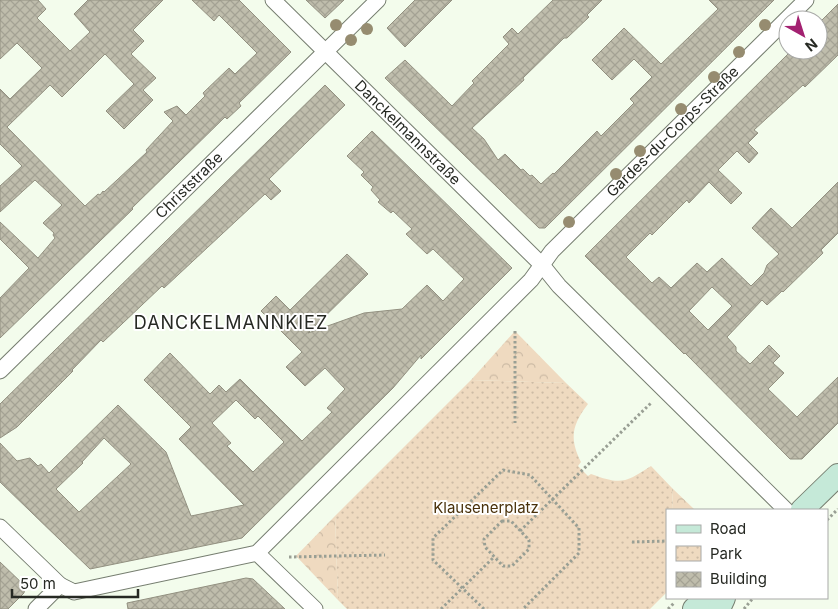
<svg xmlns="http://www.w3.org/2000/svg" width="838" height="609" font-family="Inter,sans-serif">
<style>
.forest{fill:url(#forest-crowns)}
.park{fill:url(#park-dots)}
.building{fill:url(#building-cross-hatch);stroke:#929080;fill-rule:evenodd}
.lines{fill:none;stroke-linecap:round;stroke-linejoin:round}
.street-casing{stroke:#767e70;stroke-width:17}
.secondary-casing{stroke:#767e70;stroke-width:24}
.path{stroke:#999f94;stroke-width:3;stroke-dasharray:2.5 2.5;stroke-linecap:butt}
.street{stroke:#fff;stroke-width:15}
.secondary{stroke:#c5e9d8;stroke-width:22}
.tree{fill:#968c70}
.labels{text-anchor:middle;stroke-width:4;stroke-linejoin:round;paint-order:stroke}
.street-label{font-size:15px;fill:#262923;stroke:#fff}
.park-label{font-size:15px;fill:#49310b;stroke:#fff}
.quarter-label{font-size:18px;letter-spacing:1px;fill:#262923;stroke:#fff}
</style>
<defs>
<pattern id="forest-crowns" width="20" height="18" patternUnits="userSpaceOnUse" patternTransform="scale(1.25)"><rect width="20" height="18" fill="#efdac0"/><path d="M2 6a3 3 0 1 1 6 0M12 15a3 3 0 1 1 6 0" fill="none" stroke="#cdbba5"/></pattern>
<pattern id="park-dots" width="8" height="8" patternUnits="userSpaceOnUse" patternTransform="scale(1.25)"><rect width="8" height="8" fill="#efdac0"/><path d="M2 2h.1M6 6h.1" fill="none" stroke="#cdbba5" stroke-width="1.8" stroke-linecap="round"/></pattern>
<pattern id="building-cross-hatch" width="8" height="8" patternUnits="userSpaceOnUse" patternTransform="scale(1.25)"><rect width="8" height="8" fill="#bfbdac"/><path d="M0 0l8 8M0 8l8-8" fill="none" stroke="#a4a294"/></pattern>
</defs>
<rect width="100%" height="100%" fill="#f3fcec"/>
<!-- forest -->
<g class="forest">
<path d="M515 331 566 383 471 380Z"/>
<path d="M672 488 695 510H673Z"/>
<path d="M335 516 338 600 296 556Z"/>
</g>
<!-- park -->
<path class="park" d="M471 380 566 383 588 404C572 425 569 438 581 462L578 466 588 476 591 474C621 485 625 483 651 466L672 488 673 510H667V592L650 609H347L338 600 335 516Z"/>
<!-- building -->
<g class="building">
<path d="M0 0H38L46 9 37 18 70 51 90 32 74 14 88 0H163L133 30 144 41 131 54 156 78 143 90 153 100 124 129 106 111 134 84 105 54 62 97 50 85 7 127 85 206 98 194 100 195 103 191 104 192 117 180 147 152 146 150 173 121 164 112 177 106 186 115 205 96 203 93 229 68 235 74 257 53 219 15 214 21 192 0H239L291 52 239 103 241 106 227 119 225 117 132 208 133 209 0 338V298L29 268 0 239V222L38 258 55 238 53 235 54 233 43 223 62 205 35 180 0 212V186L22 166 0 144V89L10 99 42 68 17 43 0 59Z"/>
<path d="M306 0H344L325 18Z"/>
<path d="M415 0H452L405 47 387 28Z"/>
<path d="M553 0H602L587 15 589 17 567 38H564L523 78 524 80 472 128 484 139 498 160 505 154 521 170 523 169 530 176 532 175 541 184 553 173 554 174 597 131 601 136 634 103 630 99 652 77 634 59 612 80 592 60 624 28 661 64 718 9 709 0H774L545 228H539L385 78 405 60 452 106 474 83 472 81 509 44 503 37 512 28 518 34Z"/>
<path d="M838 4V55L805 87 803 85 754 130 758 133 748 143 758 153 749 163 737 151 718 170 742 193 731 204 709 182 689 203 687 200 652 235 650 233 626 257 652 283 659 277 671 288 697 263 707 272 722 258 751 286 764 273 767 265 779 254 752 228 771 208 792 228 838 182V233L821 250 823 253 783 292 782 291 767 305 762 300 727 337 736 347V351L750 364 769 345 780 356 773 363 784 373 768 389 797 417 838 377V423L802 459H790L685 353 684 354 585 256 792 50H818V24ZM712 287 732 306 708 330 689 311Z"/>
<path d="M325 85 345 105 269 179 281 191 271 200 265 194 164 288 162 286 103 342 101 340 72 370 73 371 17 427 0 438V404Z"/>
<path d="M372 131 512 268 421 359V355L393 388 242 538 90 569 0 482V443L17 461 30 458 38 466 41 464 49 473 118 405 166 452 191 516 244 505 179 439 191 427 144 380 170 353 210 394 219 385 226 392 240 379 302 441 332 412 327 408 345 389 325 368 305 386 286 367 302 352 261 311 276 296 290 310 347 254 368 274 308 333 364 313 402 309 427 285 443 301 464 279 433 249 427 254 406 234 412 229 393 211 391 213 378 202 380 200 371 190 373 187 361 175 364 172 347 156ZM236 400 255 419 258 416 284 442 253 472 227 446 231 443 212 423ZM104 438 131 464 79 512 56 489 83 463 82 462Z"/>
<path d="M0 562 25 586 24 593 8 609H0Z"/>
<path d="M246 578 253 579 285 609H128L127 603Z"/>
</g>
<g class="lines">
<!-- street casing -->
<g class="street-casing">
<g id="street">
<path id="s1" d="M273 0 542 265 559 286 786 510"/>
<path id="s2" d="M0 371 378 0"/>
<path d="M0 527 60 585"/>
<path d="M257 553 315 609"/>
<path id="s3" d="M36 609 60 585 74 592 257 553 531 280 552 251 806 0"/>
</g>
</g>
<!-- secondary casing -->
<g class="secondary-casing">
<g id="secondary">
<path d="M802 510 838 475"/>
<path d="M694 609 705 598"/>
<path d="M719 609 724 598"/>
</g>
</g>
<!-- path -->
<g class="path">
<path d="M515 331V423"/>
<path d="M827 520 838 509"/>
<path d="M502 521H511L529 540V549L512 566H503L485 547 484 539Z"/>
<path d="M520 531 651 403"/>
<path d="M632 542 667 541"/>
<path d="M289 557 385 555"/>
<path d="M441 609 494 557"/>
<path d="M484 609 433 560V538L503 470 530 475 579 528V553L523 609"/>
<path d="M668 609 675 602"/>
<path d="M744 609 753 598"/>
</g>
<!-- street -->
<use href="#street" class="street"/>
<!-- secondary -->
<use href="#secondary" class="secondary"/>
</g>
<!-- trees -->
<g class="tree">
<circle cx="336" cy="25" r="6"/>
<circle cx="765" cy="25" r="6"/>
<circle cx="367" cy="29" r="6"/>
<circle cx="351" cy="40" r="6"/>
<circle cx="739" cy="52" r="6"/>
<circle cx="714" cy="77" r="6"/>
<circle cx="681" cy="109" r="6"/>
<circle cx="640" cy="151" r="6"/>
<circle cx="616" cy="174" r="6"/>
<circle cx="569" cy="222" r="6"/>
</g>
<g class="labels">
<!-- street labels -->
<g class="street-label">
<text dy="5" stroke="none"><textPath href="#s1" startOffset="189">Danckelmannstraße</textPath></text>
<text dy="5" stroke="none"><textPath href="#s3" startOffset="829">Gardes-du-Corps-Straße</textPath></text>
<text dy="5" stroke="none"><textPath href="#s2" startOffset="265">Christstraße</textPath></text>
</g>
<!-- park labels -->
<g class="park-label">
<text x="486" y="513">Klausenerplatz</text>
</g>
<!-- quarter labels -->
<g class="quarter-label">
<text x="231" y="329">DANCKELMANNKIEZ</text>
</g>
</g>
<!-- legend -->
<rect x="666" y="509" width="162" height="90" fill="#ffffff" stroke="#a8a9a7"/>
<rect x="676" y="525" width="25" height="8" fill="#c5e9d8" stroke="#a8a9a7"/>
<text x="710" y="534" font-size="15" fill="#262923">Road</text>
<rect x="676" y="546" width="25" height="15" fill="url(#park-dots)" stroke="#a8a9a7"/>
<text x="710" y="559" font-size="15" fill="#262923">Park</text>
<rect x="676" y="572" width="25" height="15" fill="url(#building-cross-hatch)" stroke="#a8a9a7"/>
<text x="710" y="584" font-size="15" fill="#262923">Building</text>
<!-- north arrow -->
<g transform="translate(803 35) rotate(141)"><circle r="24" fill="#ffffff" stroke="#a8a9a7"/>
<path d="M0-4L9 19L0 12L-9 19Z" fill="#a32171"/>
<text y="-8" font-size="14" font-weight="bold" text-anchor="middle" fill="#262923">N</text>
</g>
<!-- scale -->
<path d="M12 589v8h126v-8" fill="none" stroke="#262923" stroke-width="2.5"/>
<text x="20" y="589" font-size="15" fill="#262923" stroke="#ffffff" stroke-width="4" paint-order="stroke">50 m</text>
</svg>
